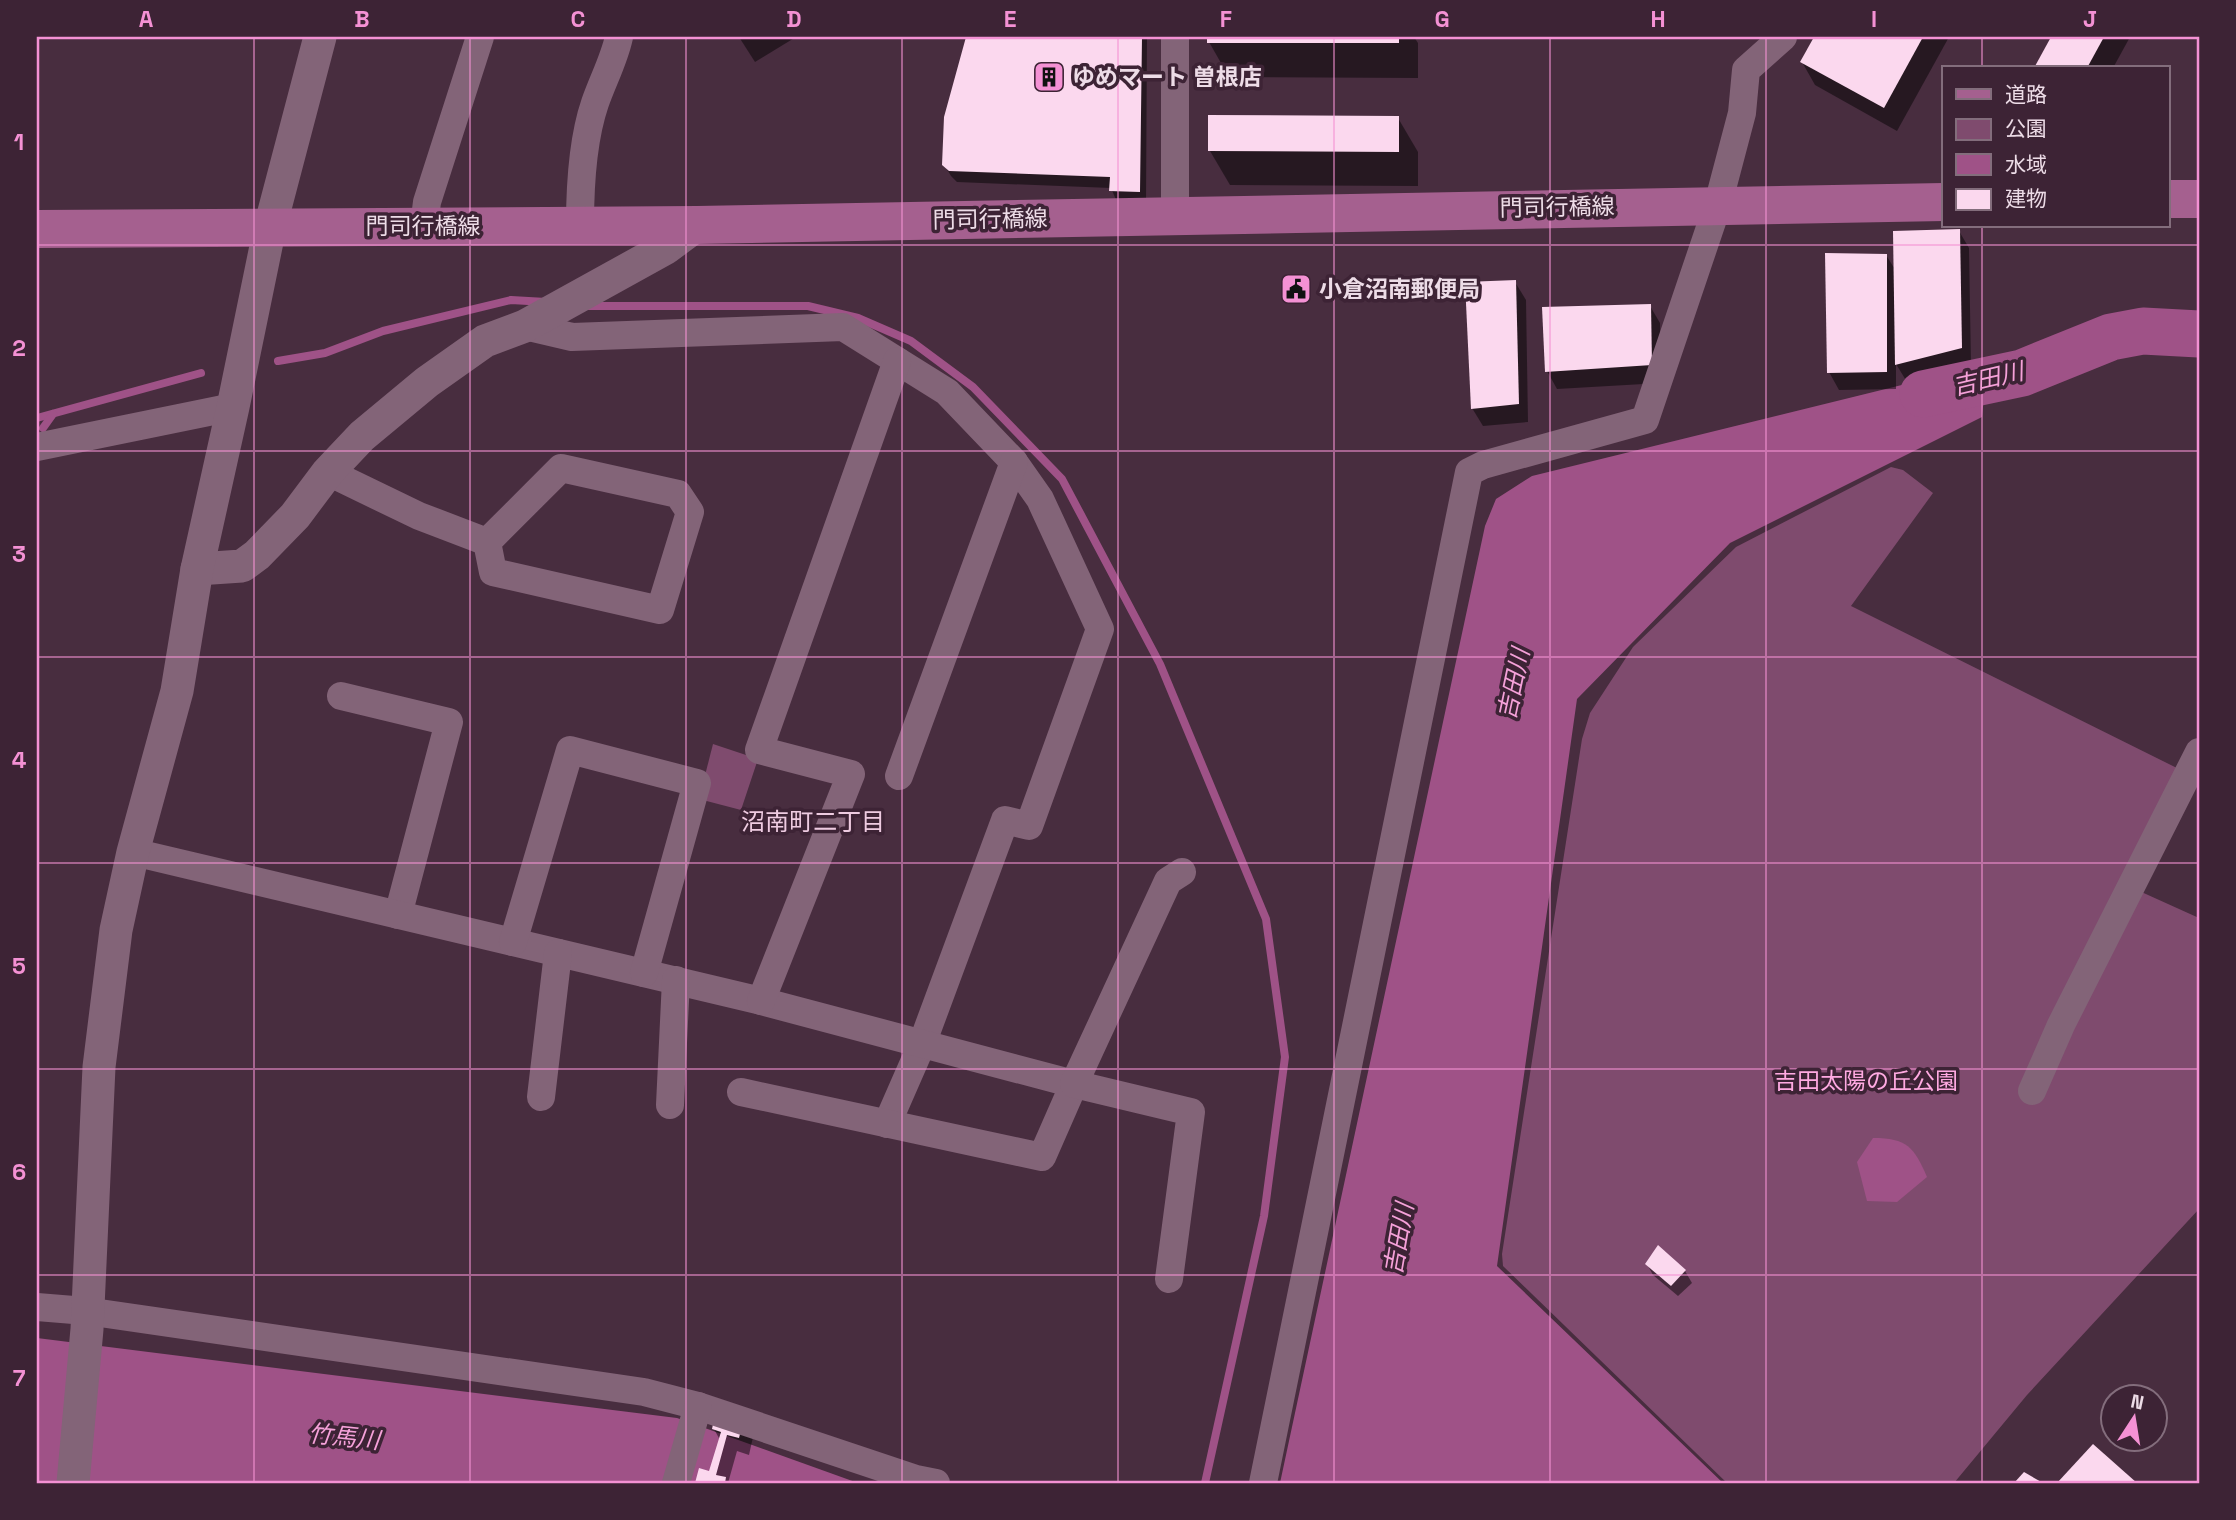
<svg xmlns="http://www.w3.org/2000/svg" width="2236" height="1520" font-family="'Space Grotesk','Noto Sans JP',sans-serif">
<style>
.green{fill:#7f4b6e}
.water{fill:#9f5287}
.shadow{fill:#0007}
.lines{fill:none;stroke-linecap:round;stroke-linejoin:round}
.stream{stroke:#9f5287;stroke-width:8}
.river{stroke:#9f5287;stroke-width:47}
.building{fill:#fbd8ee}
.minor{stroke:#836478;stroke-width:28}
.tertiary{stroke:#836478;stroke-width:33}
.primary{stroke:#a5608f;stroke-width:38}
.grid{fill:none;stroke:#f491d4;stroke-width:2;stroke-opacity:0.55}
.labels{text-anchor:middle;stroke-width:7;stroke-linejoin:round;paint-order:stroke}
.poi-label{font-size:23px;font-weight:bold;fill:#eddce7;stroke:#3d2335;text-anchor:start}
.street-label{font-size:23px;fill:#eddce7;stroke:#3d2335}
.park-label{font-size:23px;fill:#ffaae2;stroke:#3d2335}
.water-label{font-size:24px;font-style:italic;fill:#f5a1d9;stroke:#3d2335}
.neighbourhood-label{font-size:24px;fill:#eecbe1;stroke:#3d2335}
.neatline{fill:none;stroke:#f491d4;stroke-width:2.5}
.grid-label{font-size:23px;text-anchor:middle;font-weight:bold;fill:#f491d4}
</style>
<rect width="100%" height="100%" fill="#482d3f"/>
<!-- green -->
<g class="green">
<path d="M1891 467 1903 470 1933 493 1851 606 2193 776 2137 890 2199 918V1209L2027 1395 1954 1483H1727L1503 1266 1502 1254 1582 739 1590 713 1633 647 1736 547Z"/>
<path d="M713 744 758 759 741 810 699 799Z"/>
</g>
<!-- water -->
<g class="water">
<path d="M1987 364 1982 417 1730 543 1577 699 1497 1266 1723 1483H1280L1485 526 1496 499 1532 476Z"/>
<path d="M1873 1138C1907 1138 1914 1147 1927 1177L1897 1202 1867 1201 1857 1162Z"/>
<path d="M37 1338 677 1418 858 1483H37Z"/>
</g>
<!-- shadow -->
<g class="shadow">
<path d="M739 37H796L755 62Z"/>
<path d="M968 37H1147L1146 203 1117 202 1111 188 957 182 951 176 944 164 946 117Z"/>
<path d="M1209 37H1414L1418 43V78L1229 77 1209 42Z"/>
<path d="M1816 37H1949L1897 131 1815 85 1802 62Z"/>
<path d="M2053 37H2130L2113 68H2036Z"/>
<path d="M1398 118 1418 152V186L1230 185 1210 151Z"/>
<path d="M1959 231 1969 248 1971 366 1907 382 1896 364V389L1839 390 1829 372 1886 255 1896 271Z"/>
<path d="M1515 282 1526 300 1528 422 1483 426 1472 408Z"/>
<path d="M1650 306 1660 323 1661 383 1557 389 1547 371Z"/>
<path d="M1658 1247 1685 1271 1692 1283 1678 1296 1653 1275 1647 1264Z"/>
<path d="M714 1429 753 1437 749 1455 737 1451 728 1483H697L700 1470 710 1473 720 1440Z"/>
</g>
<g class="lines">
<!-- stream -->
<g class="stream">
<path d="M584 306H808L858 318 911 341 973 387 1062 479 1160 664 1266 919 1285 1057 1264 1216 1205 1483"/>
<path d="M278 361 325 353 383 331 511 300 546 302"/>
<path d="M37 418 201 373"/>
<path d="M43 428 53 414"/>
</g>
<!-- river -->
<path class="river" d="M1923 394 2022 373 2111 337 2143 331 2199 334"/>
</g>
<!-- building -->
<g class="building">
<path d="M966 37H1142L1140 192 1109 191 1110 177 949 171 942 165 944 117Z"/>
<rect x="1207" y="37" width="192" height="6"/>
<path d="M1814 37H1923L1884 108 1800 62Z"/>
<path d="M2051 37H2104L2087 68H2034Z"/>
<path d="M1208 115 1399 116V152L1208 151Z"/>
<path d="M1960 229 1962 348 1895 365 1893 231Z"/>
<path d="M1825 253 1887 254V372L1827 373Z"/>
<path d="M1516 280 1519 404 1471 409 1465 282Z"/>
<path d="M1651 304 1652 365 1545 372 1542 307Z"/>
<path d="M1658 1245 1686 1270 1671 1286 1645 1264Z"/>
<path d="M716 1410 744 1418 739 1438 727 1435 716 1475 726 1477 725 1483H695L699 1468 709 1471 721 1432 712 1429Z"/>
<path d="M2093 1444 2137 1483H2057Z"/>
<path d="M2024 1472 2043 1483H2014Z"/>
</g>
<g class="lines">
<!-- minor -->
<g class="minor">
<path d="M1175 37V215"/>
<path d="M580 225C580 188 583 138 595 103 603 80 614 60 619 37"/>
<path d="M424 226 427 202 480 37"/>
<path d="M525 326 572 337 843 327 947 392 1014 462 1040 499 1100 629 1029 826 1005 820 922 1044 887 1124"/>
<path d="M37 447 233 407"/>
<path d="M328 472 419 516 487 542 493 572 660 610 690 512 678 494 561 468 487 542"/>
<path d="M341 696 449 722 398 915"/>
<path d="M899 776 1014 462"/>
<path d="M133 852 761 1001 1074 1084 1042 1157 741 1092"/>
<path d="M513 942 570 750 697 783 644 973"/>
<path d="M761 1001 851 774 759 750 897 361"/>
<path d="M2032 1091 2061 1025 2199 752"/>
<path d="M541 1097 558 953"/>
<path d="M670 1105 676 980"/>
<path d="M1169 1279 1191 1112 1074 1084 1168 881 1182 872"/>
<path d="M37 1307 86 1311 644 1392 698 1406 916 1479 936 1483"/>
<path d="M676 1483 698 1406"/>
<path d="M1263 1483 1469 472 1483 465 1645 420 1718 204 1742 113 1746 70 1783 37"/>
</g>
<!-- tertiary -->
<g class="tertiary">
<path d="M197 569 242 566 257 555 295 516 328 472 362 436 427 382 485 341 525 326 666 248 697 225"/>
<path d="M73 1483 87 1329 99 1067 116 930 133 852 177 691 197 569 233 407 270 227 320 37"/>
</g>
<!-- primary -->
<g class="primary">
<path d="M2168 199H2199"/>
<path d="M37 229 697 225 1944 202"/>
</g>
</g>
<!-- grid -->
<path class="grid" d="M254 37V1483M470 37V1483M686 37V1483M902 37V1483M1118 37V1483M1334 37V1483M1550 37V1483M1766 37V1483M1982 37V68M1982 226V1483M37 245H2199M37 451H2199M37 657H2199M37 863H2199M37 1069H2199M37 1275H2199"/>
<!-- icons -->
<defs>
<g id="building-square" transform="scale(1.575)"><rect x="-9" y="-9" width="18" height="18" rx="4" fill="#f491d4" stroke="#3d2335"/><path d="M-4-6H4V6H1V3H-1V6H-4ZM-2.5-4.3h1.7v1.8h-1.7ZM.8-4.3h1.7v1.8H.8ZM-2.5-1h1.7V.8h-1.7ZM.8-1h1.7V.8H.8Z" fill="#111"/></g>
<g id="civic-square" transform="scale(1.575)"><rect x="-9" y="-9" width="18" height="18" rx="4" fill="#f491d4" stroke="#3d2335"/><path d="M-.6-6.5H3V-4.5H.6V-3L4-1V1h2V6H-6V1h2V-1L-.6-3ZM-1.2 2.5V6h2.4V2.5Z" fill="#111"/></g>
</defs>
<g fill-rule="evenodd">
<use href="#building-square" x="1049" y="77"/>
<use href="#civic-square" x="1296" y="289"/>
</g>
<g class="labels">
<!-- poi labels -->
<g class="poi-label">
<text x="1072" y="85">ゆめマート 曽根店</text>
<text x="1319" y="297">小倉沼南郵便局</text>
</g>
<!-- street labels -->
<g class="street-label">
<text transform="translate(1557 207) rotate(-1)" y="8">門司行橋線</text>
<text transform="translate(990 219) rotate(-1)" y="8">門司行橋線</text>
<text x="423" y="234">門司行橋線</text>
</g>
<!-- park labels -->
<g class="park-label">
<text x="1866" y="1089">吉田太陽の丘公園</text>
</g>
<!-- water labels -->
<g class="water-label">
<text transform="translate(1988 379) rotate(-13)" y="8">吉田川</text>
<text transform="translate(1514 684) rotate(-78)" y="8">吉田川</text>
<text transform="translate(1399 1239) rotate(-80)" y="8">吉田川</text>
<text transform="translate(344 1437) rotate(6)" y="8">竹馬川</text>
</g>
<!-- neighbourhood labels -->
<g class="neighbourhood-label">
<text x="813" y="830">沼南町二丁目</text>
</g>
</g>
<!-- border -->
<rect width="2236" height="1520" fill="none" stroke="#3d2335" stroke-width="77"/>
<!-- legend -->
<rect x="1942" y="66" width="228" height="161" fill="#3d2335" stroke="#836d7c" stroke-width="2"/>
<rect x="1956" y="89" width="35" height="10" fill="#a5608f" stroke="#836d7c" stroke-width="2"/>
<text x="2005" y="102" font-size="21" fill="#eddce7">道路</text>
<rect x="1956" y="119" width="35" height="21" fill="#7f4b6e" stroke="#836d7c" stroke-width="2"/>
<text x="2005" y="136" font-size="21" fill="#eddce7">公園</text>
<rect x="1956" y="154" width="35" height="21" fill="#9f5287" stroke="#836d7c" stroke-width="2"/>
<text x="2005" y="172" font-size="21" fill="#eddce7">水域</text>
<rect x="1956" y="189" width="35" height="21" fill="#fbd8ee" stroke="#836d7c" stroke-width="2"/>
<text x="2005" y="206" font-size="21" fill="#eddce7">建物</text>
<!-- north arrow -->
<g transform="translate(2134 1418) rotate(12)"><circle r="33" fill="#3d2335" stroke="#836d7c" stroke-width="2"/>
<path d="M0-5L12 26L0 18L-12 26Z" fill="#f491d4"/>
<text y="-10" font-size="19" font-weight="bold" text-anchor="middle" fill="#eddce7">N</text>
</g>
<rect x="38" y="38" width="2160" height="1444" class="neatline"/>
<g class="grid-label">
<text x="146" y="27">A</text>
<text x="362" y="27">B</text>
<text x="578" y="27">C</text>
<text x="794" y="27">D</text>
<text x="1010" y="27">E</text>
<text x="1226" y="27">F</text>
<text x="1442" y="27">G</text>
<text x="1658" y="27">H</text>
<text x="1874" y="27">I</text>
<text x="2090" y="27">J</text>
<text x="19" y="150">1</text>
<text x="19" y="356">2</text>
<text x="19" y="562">3</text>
<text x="19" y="768">4</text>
<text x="19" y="974">5</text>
<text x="19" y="1180">6</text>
<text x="19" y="1386">7</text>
</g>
</svg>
